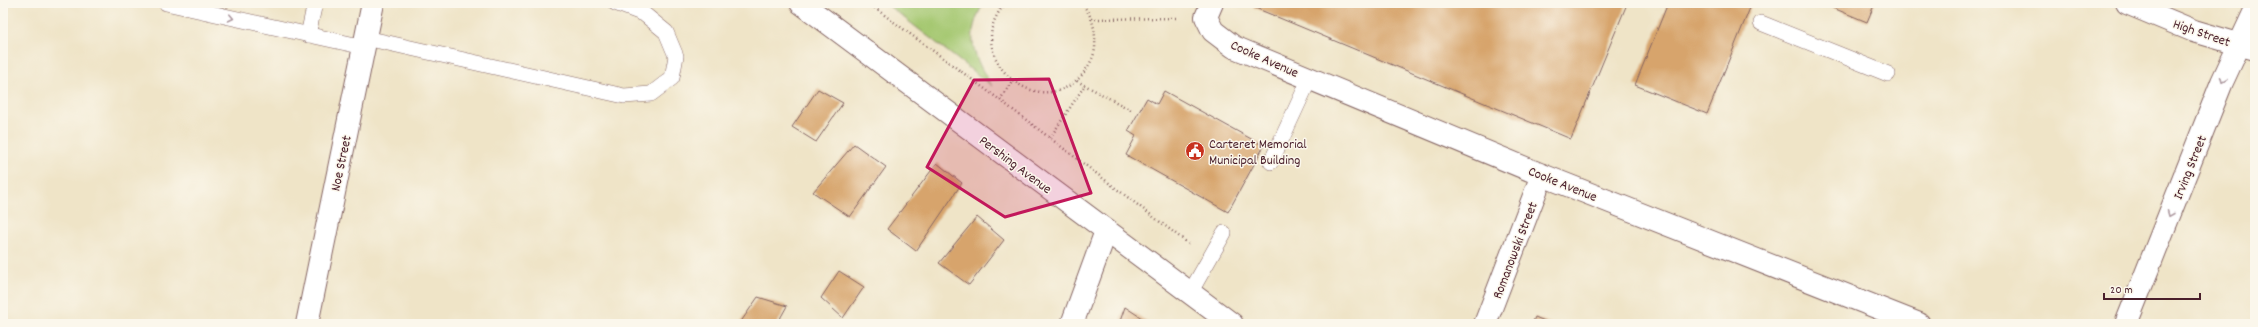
<svg xmlns="http://www.w3.org/2000/svg" width="2258" height="327" font-family="Dekko,sans-serif">
<style>
.green{fill:#a5c871;stroke:#78744e}
.building{fill:#d7a46c}
.lines{fill:none;stroke-linecap:round;stroke-linejoin:round}
.lane-casing{stroke:#846462;stroke-width:16}
.street-casing{stroke:#846462;stroke-width:24}
.path{stroke:#846462;stroke-width:2.5;stroke-dasharray:1 3;stroke-linecap:butt}
.lane{stroke:#fff;stroke-width:15}
.street{stroke:#fff;stroke-width:22}
.oneway{stroke:#ae9aa0}
.marked{fill:#c2185b;fill-opacity:0.2;stroke:#c2185b;stroke-width:3;stroke-linejoin:round}
.labels{text-anchor:middle;stroke-width:3;stroke-linejoin:round;paint-order:stroke}
.street-label{font-size:14px;fill:#4a1f2b;stroke:#fbf7ec}
.poi-label{font-size:14px;fill:#4a1f2b;stroke:#fbf7ec;text-anchor:start}
</style>
<rect width="100%" height="100%" fill="#fbf7ec"/>
<filter id="ink" filterUnits="userSpaceOnUse"><feTurbulence type="fractalNoise" baseFrequency=".025" numOctaves="2"/><feDisplacementMap in="SourceGraphic" scale="8" xChannelSelector="R" yChannelSelector="G"/><feConvolveMatrix kernelMatrix="1 2 1 2 8 2 1 2 1" color-interpolation-filters="sRGB"/></filter>
<filter id="wash" filterUnits="userSpaceOnUse"><feTurbulence type="fractalNoise" baseFrequency=".012" numOctaves="4" result="noise"/><feDisplacementMap in="SourceGraphic" scale="16" xChannelSelector="R" yChannelSelector="G"/><feGaussianBlur stdDeviation="0.9" result="paint"/><feColorMatrix in="noise" values="0 0 0 0 0 0 0 0 0 0 0 0 0 0 0 0 0 1.4 0 .05"/><feComposite in="paint" operator="in"/></filter>
<g filter="url(#wash)">
<rect width="100%" height="100%" fill="#efe4c7"/>
<!-- green -->
<path class="green" d="M885 3H984C964 35 973 57 992 86Z"/>
<g id="blocks">
<!-- building -->
<g class="building">
<path d="M1255 3H1625L1627 4 1571 139 1253 7Z"/>
<path d="M1668 3H1752L1707 114 1635 85Z"/>
<path d="M1821 3H1875L1867 22Z"/>
<path d="M818 89 843 103 816 142 792 127Z"/>
<path d="M1164 91 1264 146 1228 212 1126 155 1136 136 1128 131 1147 98 1157 104Z"/>
<path d="M854 144 886 167 850 217 813 192Z"/>
<path d="M937 163 962 183 916 251 887 229Z"/>
<path d="M977 217 1004 240 969 285 939 263Z"/>
<path d="M839 271 864 287 843 318 821 298Z"/>
<path d="M758 297 787 306 777 324 740 323Z"/>
<path d="M1125 307 1151 324H1119Z"/>
<path d="M1535 317 1552 324H1532Z"/>
</g>
</g>
</g>
<g filter="url(#ink)">
<use href="#blocks" fill-opacity="0" stroke="#846462" stroke-width="1"/>
<g class="lines">
<!-- lane casing -->
<g class="lane-casing">
<g id="lane">
<path d="M166 3 364 47"/>
<path d="M1761 23 1888 74"/>
<path d="M308 35 315 3"/>
<path d="M366 38 624 96 651 94 672 78 676 56 666 32 644 14 615 3"/>
<path d="M1271 162 1310 78"/>
<path d="M1190 293 1224 233"/>
</g>
</g>
<!-- street casing -->
<g class="street-casing">
<g id="street">
<path d="M801 3 1232 324"/>
<path d="M1212 3 1206 17 1213 31 1234 47 1542 175 1919 324"/>
<path d="M2127 3 2194 31 2255 49"/>
<path d="M307 324 373 3"/>
<path d="M1072 324 1106 231"/>
<path d="M1485 324 1542 175"/>
<path d="M2126 324 2222 82 2255 11"/>
</g>
</g>
<!-- path -->
<g class="path">
<path d="M868 3 1000 100 1189 244"/>
<path d="M992 3 1001 9"/>
<path d="M1006 3C958 53 1037 126 1082 75 1088 67 1094 58 1095 48 1096 32 1093 15 1081 3"/>
<path d="M1091 19 1179 18"/>
<path d="M1077 81 1131 110"/>
<path d="M1000 100 1012 81"/>
<path d="M1050 138 1085 85"/>
</g>
<!-- lane -->
<use href="#lane" class="lane"/>
<!-- street -->
<use href="#street" class="street"/>
</g>
<!-- one-way arrows -->
<defs><path id="oneway-chevron" d="M-2-3.5L2.5 0L-2 3.5" fill="none" stroke-width="1.6" stroke-linecap="round" stroke-linejoin="round"/></defs>
<g class="oneway">
<use href="#oneway-chevron" transform="translate(231 18) rotate(13)"/>
<use href="#oneway-chevron" transform="translate(2223 80) rotate(112)"/>
<use href="#oneway-chevron" transform="translate(2170 214) rotate(112)"/>
</g>
</g>
<!-- marked area -->
<path class="marked" d="M1049 79 1091 193 1005 217 927 167 974 80Z"/>
<!-- icons -->
<defs>
<g id="civic-disc" transform="scale(1)"><circle r="9.5" fill="#c8321e" stroke="#fbf7ec"/><path d="M-.6-6.5H3V-4.5H.6V-3L4-1V1h2V6H-6V1h2V-1L-.6-3ZM-1.2 2.5V6h2.4V2.5Z" fill="#fff"/></g>
</defs>
<g fill-rule="evenodd">
<use href="#civic-disc" x="1195" y="151"/>
</g>
<g class="labels">
<!-- street labels -->
<g class="street-label">
<text transform="translate(2202 32) rotate(19)" y="5">High Street</text>
<text transform="translate(1265 58) rotate(24)" y="5">Cooke Avenue</text>
<text transform="translate(340 163) rotate(-78)" y="5">Noe Street</text>
<text transform="translate(1016 164) rotate(37)" y="5">Pershing Avenue</text>
<text transform="translate(2189 167) rotate(-68)" y="5">Irving Street</text>
<text transform="translate(1563 183) rotate(22)" y="5">Cooke Avenue</text>
<text transform="translate(1514 250) rotate(-69)" y="5">Romanowski Street</text>
</g>
<!-- poi labels -->
<g class="poi-label">
<text x="1209" y="148">Carteret Memorial<tspan x="1209" dy="16">Municipal Building</tspan></text>
</g>
</g>
<!-- margin -->
<rect width="2258" height="327" fill="none" stroke="#fbf7ec" stroke-width="16"/>
<!-- scale -->
<path d="M2104 293v6h96v-6" fill="none" stroke="#4a1f2b" stroke-width="2"/>
<text x="2110" y="293" font-size="12" fill="#4a1f2b" stroke="#fbf7ec" stroke-width="3" paint-order="stroke">20 m</text>
</svg>
